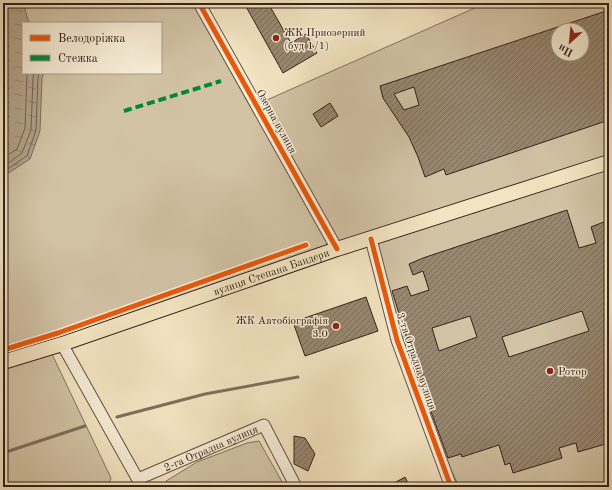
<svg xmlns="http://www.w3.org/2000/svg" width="612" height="490" font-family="'Old Standard TT',serif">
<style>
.green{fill:#d2c3a5;stroke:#827260;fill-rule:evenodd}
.water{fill:url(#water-ripples);stroke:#7f6f5d}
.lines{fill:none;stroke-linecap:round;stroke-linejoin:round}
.shore{stroke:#726252;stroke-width:1}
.stream{stroke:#7f6f5d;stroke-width:3}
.building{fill:url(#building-hatch);stroke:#33221b;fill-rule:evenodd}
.minor-casing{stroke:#635244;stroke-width:13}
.major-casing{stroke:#33221b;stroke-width:16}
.minor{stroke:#f7edd7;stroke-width:11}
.major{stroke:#f3e4c1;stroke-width:14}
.quiet{stroke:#00873e;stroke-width:4;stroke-dasharray:8 4;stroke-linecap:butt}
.cycleway-casing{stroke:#f7edd7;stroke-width:8}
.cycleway{stroke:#e8590c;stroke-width:5}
.poi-dot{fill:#8f2418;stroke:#f7edd7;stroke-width:1.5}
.labels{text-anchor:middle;stroke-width:3;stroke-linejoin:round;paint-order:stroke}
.poi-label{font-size:11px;fill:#33221b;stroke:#f7edd7;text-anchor:start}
.street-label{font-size:11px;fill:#33221b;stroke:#f7edd7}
</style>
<defs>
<pattern id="water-ripples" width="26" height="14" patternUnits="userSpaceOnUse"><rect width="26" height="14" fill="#b2a289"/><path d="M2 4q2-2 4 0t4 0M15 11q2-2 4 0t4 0" fill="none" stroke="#91846f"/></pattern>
<pattern id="building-hatch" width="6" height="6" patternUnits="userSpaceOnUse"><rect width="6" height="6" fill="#978771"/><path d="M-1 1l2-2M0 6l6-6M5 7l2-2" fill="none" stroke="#7c6e5c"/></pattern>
</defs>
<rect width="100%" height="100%" fill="#f3e4c1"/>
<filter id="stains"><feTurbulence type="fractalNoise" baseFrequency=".005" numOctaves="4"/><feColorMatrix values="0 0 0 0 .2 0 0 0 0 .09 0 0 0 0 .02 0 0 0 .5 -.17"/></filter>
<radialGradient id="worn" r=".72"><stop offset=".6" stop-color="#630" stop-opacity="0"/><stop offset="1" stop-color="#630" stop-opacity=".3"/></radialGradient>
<!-- green -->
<g class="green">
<path d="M3 3H194L330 247 3 357ZM23 23H161V73H23Z"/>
<path d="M486 3H609V157L339 244 260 103ZM558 30H582V54H558Z"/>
<path d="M609 167V487H549L547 483 525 487H459L435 434 414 378 391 301 376 242Z"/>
<path d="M51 352 111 478 108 487H3V367Z"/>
<path d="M259 441 285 487H168L166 481 197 462 247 443Z"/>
</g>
<!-- water -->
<path class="water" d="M3 3H23L28 20 30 23H23V73H44L42 78 40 131 30 159 10 172 3 174Z"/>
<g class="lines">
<!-- shore -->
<g class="shore">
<path d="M3 158 17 149 25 128 27 73"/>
<path d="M3 164H7L22 153 31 130 33 78 34 73"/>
<path d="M3 170 9 168 27 156 36 130 38 78 39 73"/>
</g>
<!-- stream -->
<g class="stream">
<path d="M117 417 205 394 298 377"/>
<path d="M3 453 85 426"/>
</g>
</g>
<!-- building -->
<g class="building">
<path d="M244 3H268L291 43 306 34 317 53 283 73Z"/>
<path d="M609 10V120L446 175 444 169 425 177 418 157 409 137 383 98 380 86ZM558 30H582V54H558ZM414 87 419 105 404 110 394 94Z"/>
<path d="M330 103 338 116 321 127 313 114Z"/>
<path d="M567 210 579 248 596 243 591 227 609 220V443L578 452 576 443 559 448 562 458 513 473 510 463 505 465 499 445 462 457 461 454 448 458 423 390 392 291 407 286 411 296 429 290 423 271 413 275 409 264 423 258ZM582 311 589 331 509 357 502 337ZM470 316 477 337 439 351 432 328Z"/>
<path d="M366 297 378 331 305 356 293 322Z"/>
<path d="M294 436 305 438 315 454 308 471 294 464Z"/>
<path d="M405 477 410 487H387Z"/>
</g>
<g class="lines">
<!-- minor casing -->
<g class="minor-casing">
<g id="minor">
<path d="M199 3 337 249"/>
<path d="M371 239 397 340 451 487"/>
<path d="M62 344 142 487"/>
<path id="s1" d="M138 479 264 425 296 487"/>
</g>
</g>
<!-- major casing -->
<g class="major-casing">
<g id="major">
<path id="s2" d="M3 362 62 344 337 249 609 162"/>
</g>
</g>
<!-- minor -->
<use href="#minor" class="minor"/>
<!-- major -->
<use href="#major" class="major"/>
<!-- quiet -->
<path class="quiet" d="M124 111 221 81"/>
<!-- cycleway casing -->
<g class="cycleway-casing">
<g id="cycleway">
<path d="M199 3 337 249"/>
<path d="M371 239 397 340 451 487"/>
<path d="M3 350 58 333 306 245"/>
</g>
</g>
<!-- cycleway -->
<use href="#cycleway" class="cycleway"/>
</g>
<!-- markers -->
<g class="poi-dot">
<circle cx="276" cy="38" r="4"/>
<circle cx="336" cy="326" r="4"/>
<circle cx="550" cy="371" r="4"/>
</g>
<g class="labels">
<!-- poi labels -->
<g class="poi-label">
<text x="284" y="36">ЖК Приозерний<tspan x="284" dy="13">(буд 1/1)</tspan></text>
<text x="328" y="324" text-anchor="end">ЖК Автобіографія<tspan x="328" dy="13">3.0</tspan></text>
<text x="558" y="375">Ротор</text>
</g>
<!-- street labels -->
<g class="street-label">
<text transform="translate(277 121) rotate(61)" y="4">Озерна вулиця</text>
<text dy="4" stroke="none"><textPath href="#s2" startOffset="283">вулиця Степана Бандери</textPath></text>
<text transform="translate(417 361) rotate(71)" y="4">3-тя Отрадна вулиця</text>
<text dy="4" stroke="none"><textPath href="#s1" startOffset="79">2-га Отрадна вулиця</textPath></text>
</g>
</g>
<!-- margin -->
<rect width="612" height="490" fill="none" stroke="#f3e4c1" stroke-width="16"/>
<rect x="4" y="4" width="604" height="482" fill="none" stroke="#33221b" stroke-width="2"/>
<rect x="8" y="8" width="596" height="474" fill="none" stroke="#33221b"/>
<!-- legend -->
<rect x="22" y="22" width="140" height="52" fill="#f7edd7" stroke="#a99c8c"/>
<rect x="30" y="35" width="20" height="6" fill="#e8590c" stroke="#a99c8c"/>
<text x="58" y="42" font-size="12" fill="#33221b">Велодоріжка</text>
<rect x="30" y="55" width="20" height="6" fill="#00873e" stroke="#a99c8c"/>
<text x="58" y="62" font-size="12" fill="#33221b">Стежка</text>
<!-- north arrow -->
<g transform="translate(570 42) rotate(207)"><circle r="19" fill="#f7edd7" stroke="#a99c8c"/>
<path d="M0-3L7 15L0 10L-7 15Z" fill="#8f2418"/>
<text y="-6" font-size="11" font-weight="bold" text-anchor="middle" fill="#33221b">Пн</text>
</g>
<rect width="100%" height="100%" filter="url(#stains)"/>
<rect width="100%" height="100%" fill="url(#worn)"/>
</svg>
